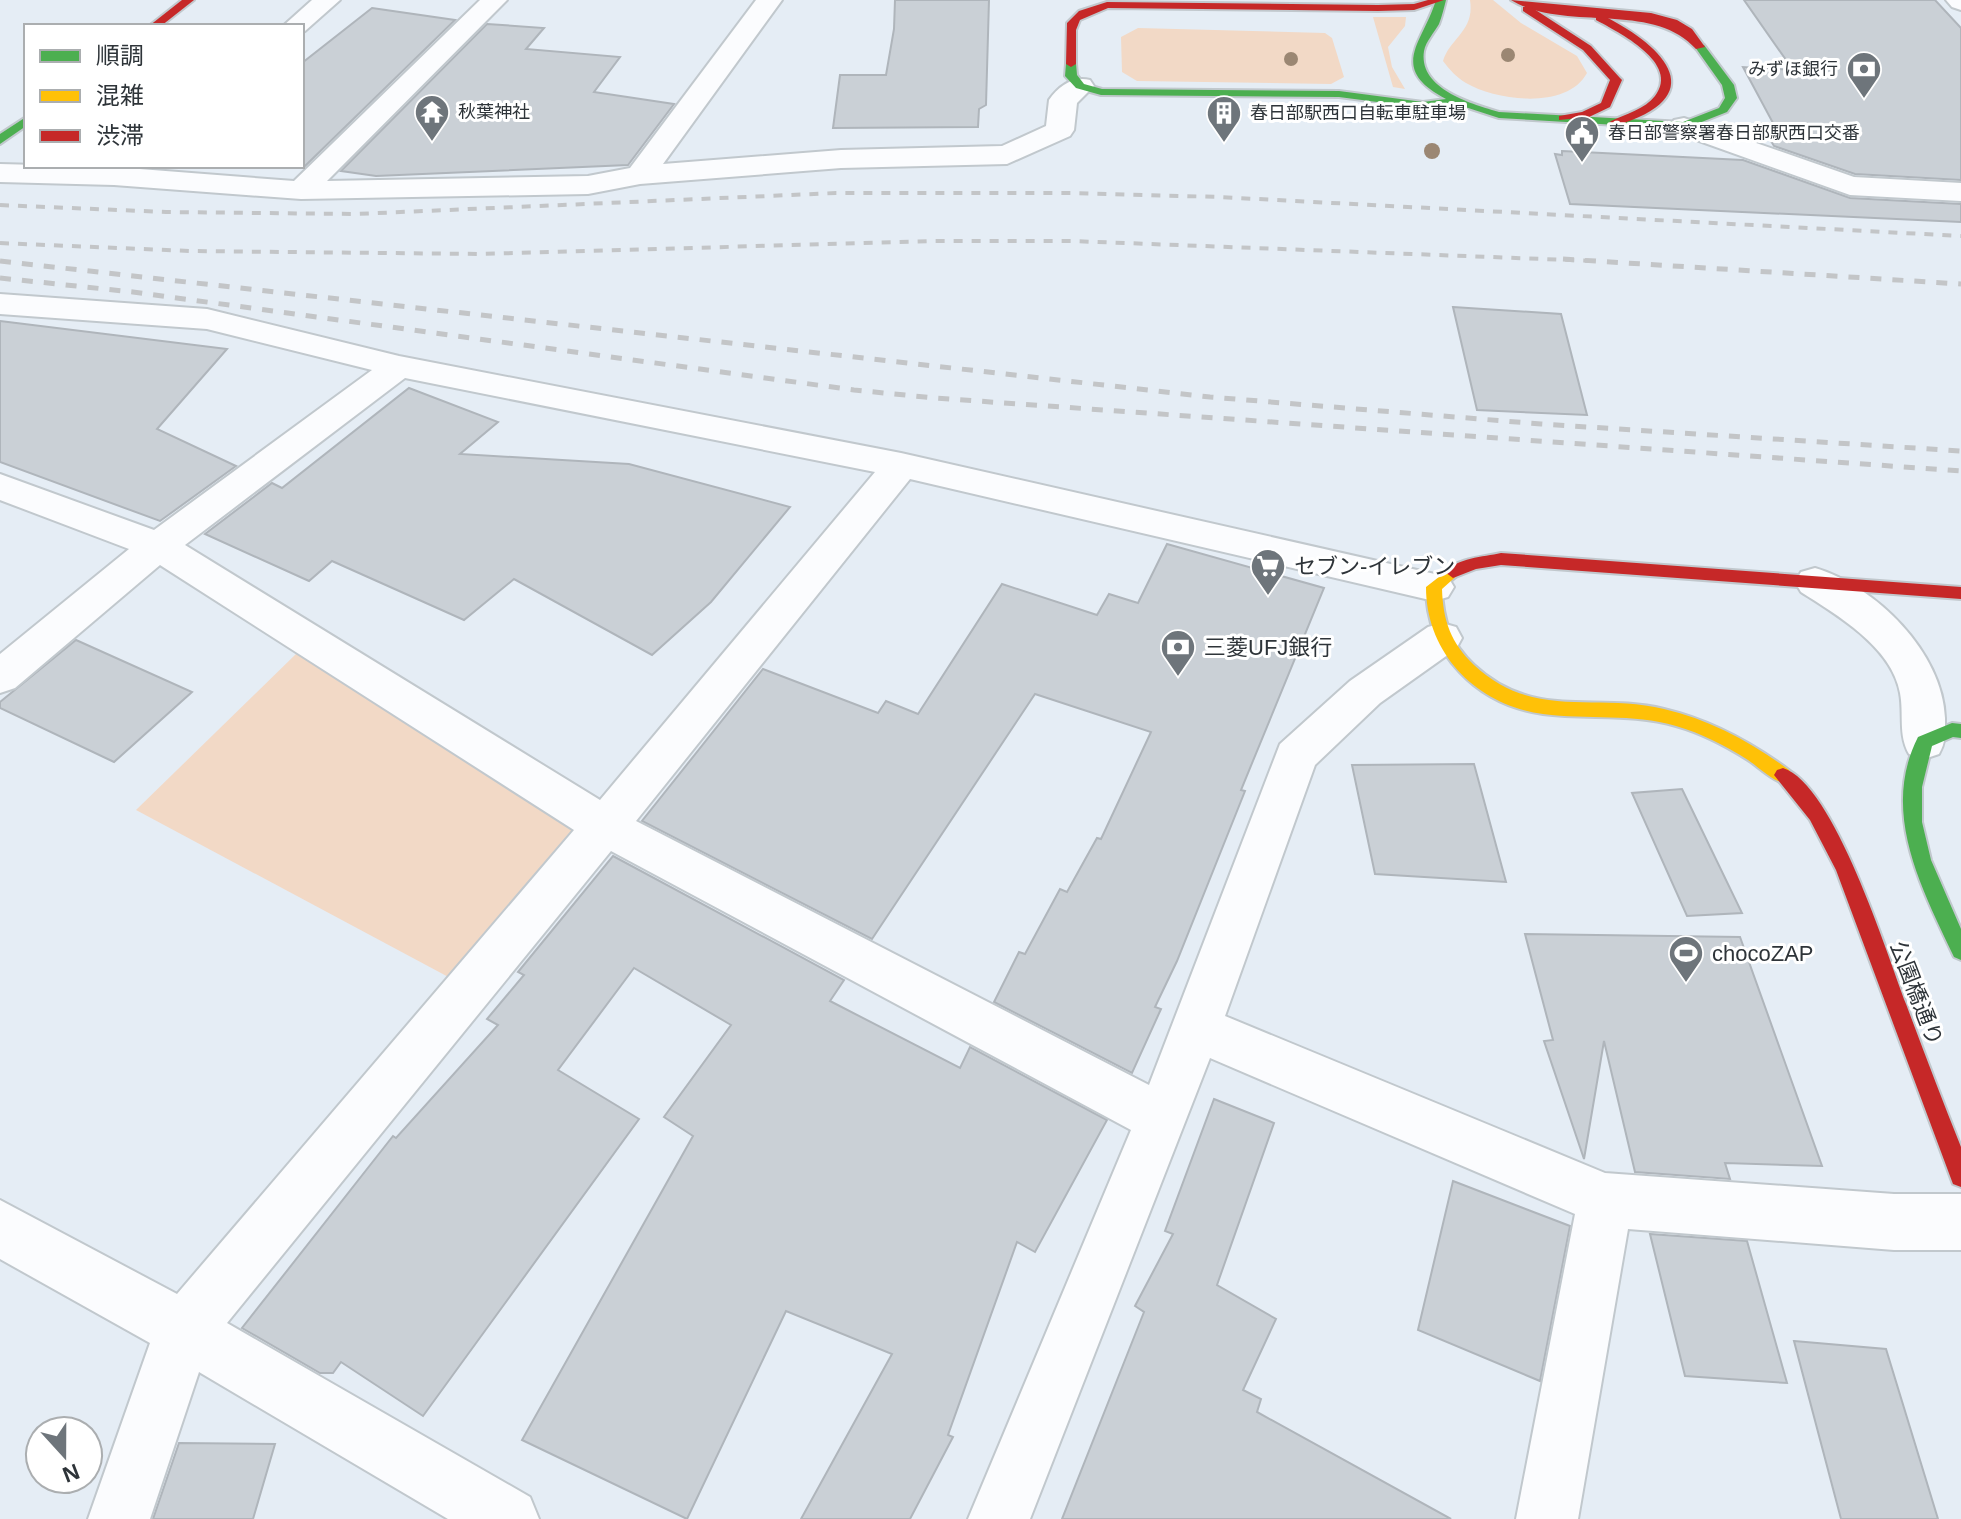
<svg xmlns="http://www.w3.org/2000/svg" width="1961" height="1519" font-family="Arial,'Noto Sans JP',sans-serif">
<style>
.green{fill:#f2d9c6}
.building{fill:#cad0d6;stroke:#afb5bb;stroke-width:2}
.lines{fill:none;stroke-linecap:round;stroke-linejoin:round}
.street-casing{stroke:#c1c8cd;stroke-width:4}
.fast-casing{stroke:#c1c8cd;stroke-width:4}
.slow-casing{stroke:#c1c8cd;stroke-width:4}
.jam-casing{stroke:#c1c8cd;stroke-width:4}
.street{fill:#fbfcfe;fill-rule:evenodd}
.fast{fill:#4caf50;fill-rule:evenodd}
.slow{fill:#ffc107;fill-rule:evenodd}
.jam{fill:#c62828;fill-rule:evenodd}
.rail-far1{stroke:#c3c5c7;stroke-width:4;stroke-dasharray:9 9;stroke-linecap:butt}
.rail{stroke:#c3c5c7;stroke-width:5;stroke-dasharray:11 11;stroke-linecap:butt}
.tree{fill:#9b8773}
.labels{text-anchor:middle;stroke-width:6;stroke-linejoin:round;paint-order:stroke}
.far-poi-label{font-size:18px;fill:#2e3439;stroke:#fff;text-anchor:start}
.poi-label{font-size:22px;fill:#2e3439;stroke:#fff;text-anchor:start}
.street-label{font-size:22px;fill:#2e3439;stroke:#fff}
</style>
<rect width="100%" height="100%" fill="#e5edf5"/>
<!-- green -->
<g class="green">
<path d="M1470 0H1493L1521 23 1577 56 1587 73C1567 110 1497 101 1466 83 1456 77 1450 70 1443 61 1450 38 1475 31 1470 0Z"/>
<path d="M1373 17H1406L1405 26 1388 47 1392 67 1405 89 1393 87Z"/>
<path d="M1138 28 1325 33 1332 38 1344 77 1331 84 1137 81 1122 72 1121 37Z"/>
<path d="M297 653 589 829 454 980 136 810Z"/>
</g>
<!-- building -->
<g class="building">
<path d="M895 0H989L986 105 979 109 978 127 833 128 840 75H886L894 29Z"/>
<path d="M1744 0H1935L1961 28V180L1855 174 1774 146 1760 123H1773L1743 67 1793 70Z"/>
<path d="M372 8 455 20 305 166 302 165V63Z"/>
<path d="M487 24 544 28 526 49 620 57 594 92 674 104 628 165 376 176 341 171Z"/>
<path d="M1562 151 1743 160 1850 198 1961 204V222L1570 204 1555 154 1562 155Z"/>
<path d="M1453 307 1561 314 1587 415 1477 410Z"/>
<path d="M0 321 227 349 157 429 236 466 160 521 0 462Z"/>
<path d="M409 388 498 422 460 454 629 464 790 507 711 602 652 655 514 579 464 620 332 561 309 581 205 534 272 483 282 488Z"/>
<path d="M1167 544 1324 588 1241 790 1245 791 1177 961 1155 1007 1161 1009 1132 1073 994 1002 1019 952 1025 954 1060 889 1067 892 1097 838 1101 839 1151 732 1035 694 872 939 642 821 763 669 878 713 886 701 918 714 1002 584 1097 615 1109 594 1138 603Z"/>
<path d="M76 640 192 692 114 762 0 708V702Z"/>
<path d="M1474 764 1506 882 1375 874 1352 765Z"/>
<path d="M1682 789 1742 913 1687 916 1632 793Z"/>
<path d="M613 856 844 980 830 1001 960 1068 970 1047 1107 1120 1035 1252 1017 1242 948 1435 953 1437 910 1519H801L892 1354 786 1311 687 1519 522 1440 693 1136 664 1117 731 1025 634 968 558 1070 639 1119 423 1416 341 1362 333 1373H320L242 1328 393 1136 396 1138 498 1025 487 1019 524 975 518 972Z"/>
<path d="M1525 934 1740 937 1822 1166 1725 1163 1730 1179 1635 1172 1604 1041 1584 1159 1544 1041 1553 1040Z"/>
<path d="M1214 1099 1274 1123 1217 1285 1276 1319 1243 1390 1261 1399 1257 1412 1451 1519H1062L1144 1312 1135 1306 1173 1234 1165 1231Z"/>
<path d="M1453 1181 1570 1226 1540 1381 1418 1330Z"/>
<path d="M1650 1234 1747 1241 1787 1383 1685 1376Z"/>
<path d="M1794 1341 1886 1349 1938 1519H1841Z"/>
<path d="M179 1443 275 1444 253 1519H153Z"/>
</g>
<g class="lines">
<!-- street casing -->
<g class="street-casing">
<g id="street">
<path d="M312 0H340L305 31 302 32V26H283Z"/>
<path d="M480 0H507L327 181 588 176 630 168 756 0H782L663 164 841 150 1002 146 1046 126 1049 100C1059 86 1073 76 1090 80L1094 86 1077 103 1074 130 1070 136 1007 164 841 168 640 184 588 194 301 199 114 185 0 182V164L114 167 294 181Z"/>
<path d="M1946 0H1961V10L1952 7Z"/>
<path d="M1684 118 1854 177 1961 183V201L1850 195 1674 132 1670 126 1674 120Z"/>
<path d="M0 294 207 309 399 356 901 453 1448 577 1454 587 1448 597 1434 601 910 479 636 821 1149 1085 1280 744 1350 681 1428 627 1442 623 1456 627 1462 638 1456 649 1380 703 1315 765 1225 1016 1605 1173 1894 1194H1961V1250H1894L1628 1229 1578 1519H1516L1575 1214 1210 1058 1030 1519H968L1131 1130 611 851 227 1323 530 1497 539 1519H448L199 1372 150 1519H88L150 1343 0 1259V1200L177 1294 574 830 160 565 15 688 0 693V654L129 549 0 500V474L154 530 372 370 207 329 0 314ZM405 378 875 472 600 800 185 545Z"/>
<path d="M1815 568C1876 586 1943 653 1945 718 1945 733 1946 742 1939 754L1924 759 1909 754C1898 735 1904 714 1900 693 1892 647 1837 615 1801 592L1795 582 1801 572Z"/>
</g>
</g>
<!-- fast casing -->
<g class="fast-casing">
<g id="fast">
<path d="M1436 0H1446C1444 8 1442 16 1439 24 1434 33 1426 41 1424 51 1418 89 1472 104 1499 112L1683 122 1719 108 1725 98 1722 85 1695 47 1700 44 1704 45 1734 85 1737 98 1727 112 1684 129 1499 118 1456 104 1423 108 1339 97 1101 95 1076 88 1065 76 1066 64 1071 61 1076 64 1077 75 1084 84 1102 89 1339 91 1423 102 1446 99C1387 68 1423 43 1436 0Z"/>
<path d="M26 117V126L0 144V134Z"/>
<path d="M1952 723 1961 724V738L1953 737 1932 746 1922 787V822L1931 860 1961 929V960L1954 957C1922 889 1880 812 1918 737Z"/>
</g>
</g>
<!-- slow casing -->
<g class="slow-casing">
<path id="slow" d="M1453 566 1461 572 1442 589C1443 621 1451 643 1474 665 1534 721 1594 692 1664 709 1711 720 1751 742 1789 770L1792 775 1789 780C1783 782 1784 783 1778 781 1767 776 1757 766 1748 760 1726 746 1701 733 1676 726 1632 713 1588 720 1543 714 1477 705 1426 654 1426 587Z"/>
</g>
<!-- jam casing -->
<g class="jam-casing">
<g id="jam">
<path d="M182 0H194L161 26H149Z"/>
<path d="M1428 0H1444L1414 10 1378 11 1108 8 1080 20 1076 30V64L1071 67 1066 64 1067 23 1079 11 1107 2 1378 5 1414 4Z"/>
<path d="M1511 0 1651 13 1677 20 1692 29 1705 47 1696 49C1652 0 1564 33 1511 0Z"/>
<path d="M1523 7H1531L1591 46 1620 78 1622 80 1610 107 1589 117 1559 120V116L1582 112 1601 103 1610 80 1583 50 1523 11Z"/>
<path d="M1596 16H1604C1667 48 1712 97 1615 126L1609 123 1611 121C1626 114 1645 109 1655 96 1681 63 1618 32 1596 20Z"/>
<path d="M1501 553 1961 587V599L1501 565 1476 569 1453 578 1445 572C1457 558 1483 557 1501 553Z"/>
<path d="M1783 768C1834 784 1887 954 1906 1004 1924 1052 1942 1100 1961 1147V1187L1953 1184 1950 1176 1836 870 1810 820 1774 775 1777 770Z"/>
</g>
</g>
<!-- street -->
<use href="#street" class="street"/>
<!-- fast -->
<use href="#fast" class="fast"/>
<!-- slow -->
<use href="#slow" class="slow"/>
<!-- jam -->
<use href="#jam" class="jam"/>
<!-- rail-far1 -->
<g class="rail-far1">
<path d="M0 205 166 212 356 214 836 193H1074L1219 197 1961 236"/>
<path d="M0 243 190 251 481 254 933 241H1072L1595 261"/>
</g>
<!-- rail -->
<g class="rail">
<path d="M1563 259 1961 284"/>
<path d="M0 261 1210 397 1541 424 1961 451"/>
<path d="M0 278 133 292 854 390 935 398 1961 471"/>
</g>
</g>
<!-- trees -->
<g class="tree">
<circle cx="1508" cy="55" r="7"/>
<circle cx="1291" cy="59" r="7"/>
<circle cx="1432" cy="151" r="8"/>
</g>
<!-- icons -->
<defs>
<g id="bank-pin" transform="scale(1.8)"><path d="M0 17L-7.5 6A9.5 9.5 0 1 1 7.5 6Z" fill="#6e757b" stroke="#fff"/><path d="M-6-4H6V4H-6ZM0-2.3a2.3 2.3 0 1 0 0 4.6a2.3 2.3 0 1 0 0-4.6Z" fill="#fff"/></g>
<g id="temple-pin" transform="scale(1.8)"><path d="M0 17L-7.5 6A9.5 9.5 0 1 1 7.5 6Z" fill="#6e757b" stroke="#fff"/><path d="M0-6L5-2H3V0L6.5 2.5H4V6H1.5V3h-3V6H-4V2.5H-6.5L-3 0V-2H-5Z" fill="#fff"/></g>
<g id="building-pin" transform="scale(1.8)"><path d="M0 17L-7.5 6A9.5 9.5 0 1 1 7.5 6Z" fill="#6e757b" stroke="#fff"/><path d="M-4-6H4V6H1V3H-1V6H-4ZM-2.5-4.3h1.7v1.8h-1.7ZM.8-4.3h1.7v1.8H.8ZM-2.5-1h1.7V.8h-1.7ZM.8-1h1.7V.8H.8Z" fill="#fff"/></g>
<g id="civic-pin" transform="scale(1.8)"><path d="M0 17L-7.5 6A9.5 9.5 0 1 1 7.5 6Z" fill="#6e757b" stroke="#fff"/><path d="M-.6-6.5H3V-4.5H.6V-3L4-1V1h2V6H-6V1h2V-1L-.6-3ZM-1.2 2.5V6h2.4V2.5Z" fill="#fff"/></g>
<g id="supermarket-pin" transform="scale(1.8)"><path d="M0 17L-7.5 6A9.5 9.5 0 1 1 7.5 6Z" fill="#6e757b" stroke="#fff"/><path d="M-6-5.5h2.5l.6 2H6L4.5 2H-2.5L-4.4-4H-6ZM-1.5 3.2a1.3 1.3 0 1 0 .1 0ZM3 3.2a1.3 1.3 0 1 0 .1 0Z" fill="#fff"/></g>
<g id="stadium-pin" transform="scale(1.8)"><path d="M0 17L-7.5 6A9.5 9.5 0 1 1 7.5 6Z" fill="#6e757b" stroke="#fff"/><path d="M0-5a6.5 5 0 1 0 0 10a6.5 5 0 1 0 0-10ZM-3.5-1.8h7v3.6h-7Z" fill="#fff"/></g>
</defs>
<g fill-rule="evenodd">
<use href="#bank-pin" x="1864" y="69"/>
<use href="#temple-pin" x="432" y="112"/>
<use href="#building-pin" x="1224" y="113"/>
<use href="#civic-pin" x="1582" y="133"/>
<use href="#supermarket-pin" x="1268" y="566"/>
<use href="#bank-pin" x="1178" y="647"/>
<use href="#stadium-pin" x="1686" y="953"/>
</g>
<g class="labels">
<!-- far-poi labels -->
<g class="far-poi-label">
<text x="1838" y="75" text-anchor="end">みずほ銀行</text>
<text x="458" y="118">秋葉神社</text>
<text x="1250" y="119">春日部駅西口自転車駐車場</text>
<text x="1608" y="139">春日部警察署春日部駅西口交番</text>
</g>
<!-- poi labels -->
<g class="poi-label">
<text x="1294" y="574">セブン-イレブン</text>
<text x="1204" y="655">三菱UFJ銀行</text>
<text x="1712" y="961">chocoZAP</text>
</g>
<!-- street labels -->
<g class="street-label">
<text transform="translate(1917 993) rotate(69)" y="8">公園橋通り</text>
</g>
</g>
<!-- legend -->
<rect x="24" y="24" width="280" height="144" fill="#ffffff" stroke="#abaeb0" stroke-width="2"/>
<rect x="40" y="50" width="40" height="12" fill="#4caf50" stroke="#abaeb0" stroke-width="2"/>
<text x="96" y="64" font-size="24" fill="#2e3439">順調</text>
<rect x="40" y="90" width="40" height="12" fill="#ffc107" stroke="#abaeb0" stroke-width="2"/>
<text x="96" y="104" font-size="24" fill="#2e3439">混雑</text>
<rect x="40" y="130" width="40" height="12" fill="#c62828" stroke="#abaeb0" stroke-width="2"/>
<text x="96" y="144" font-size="24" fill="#2e3439">渋滞</text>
<!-- north arrow -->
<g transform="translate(64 1455) rotate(159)"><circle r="38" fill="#ffffff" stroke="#abaeb0" stroke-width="2"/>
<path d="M0-6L14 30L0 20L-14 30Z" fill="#6e757b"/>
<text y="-12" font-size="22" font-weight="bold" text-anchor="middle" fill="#2e3439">N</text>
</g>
</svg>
